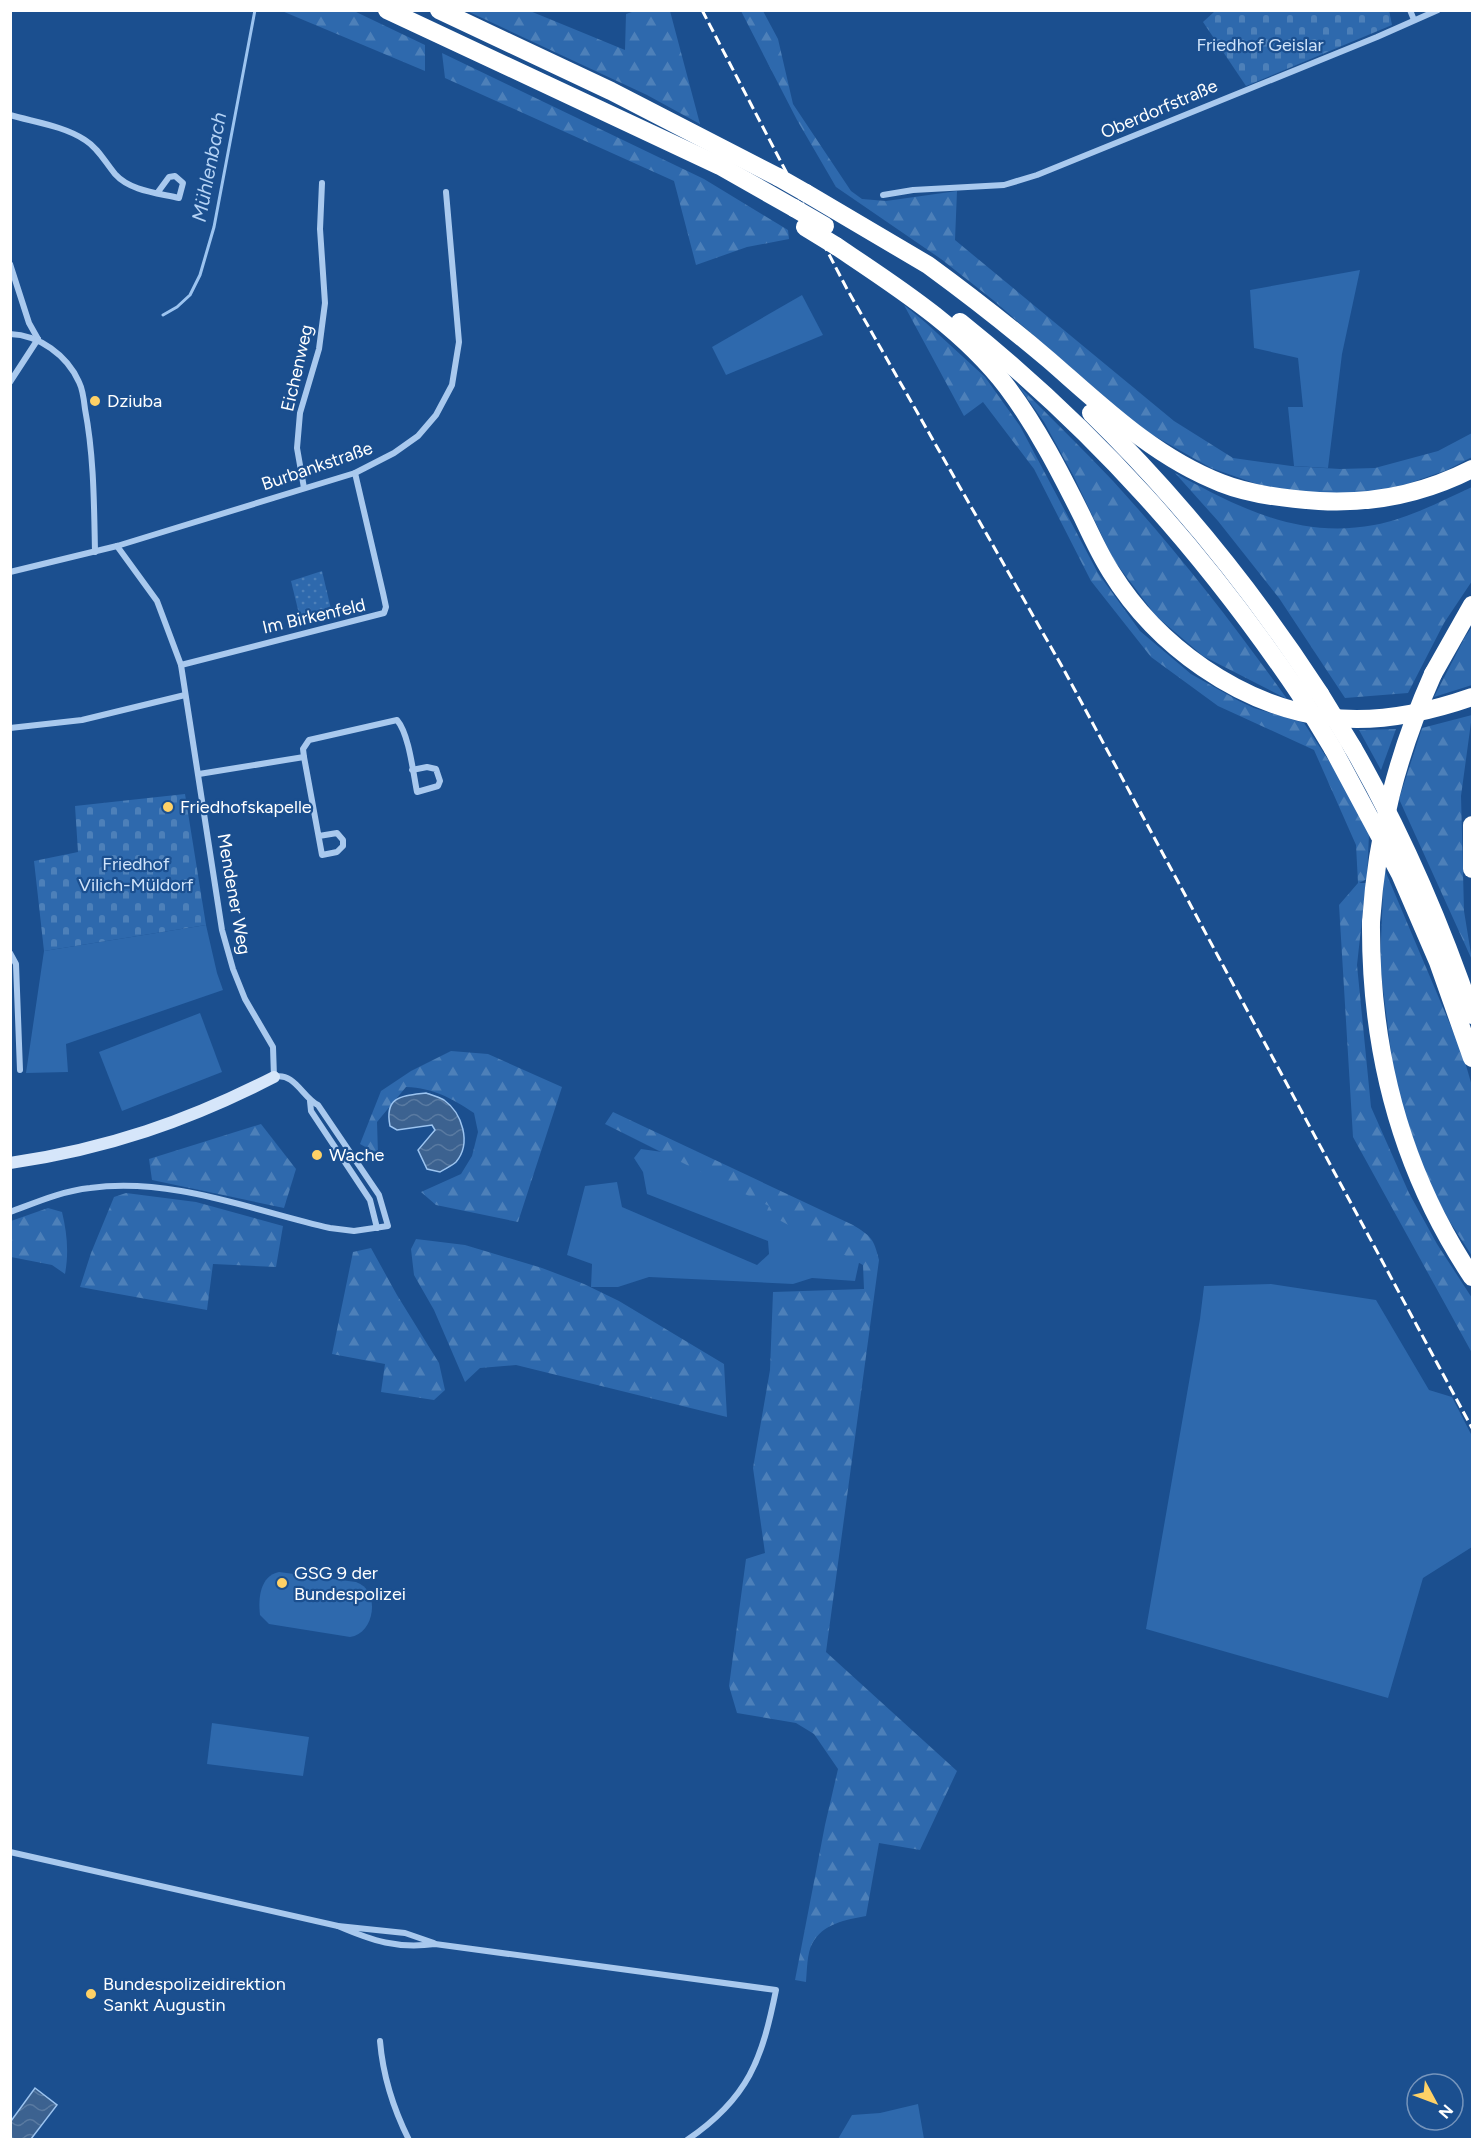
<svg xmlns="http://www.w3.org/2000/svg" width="1483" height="2150" font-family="Figtree,sans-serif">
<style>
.green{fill:#2e69ad}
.forest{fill:url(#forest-firs)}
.cemetery{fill:url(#cemetery-stones)}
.park{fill:url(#park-dots)}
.water{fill:url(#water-waves);stroke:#9cc4f0;stroke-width:1.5}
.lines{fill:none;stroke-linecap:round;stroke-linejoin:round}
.stream{stroke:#9cc4f0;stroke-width:3}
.street{stroke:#a9c9ee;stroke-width:6}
.secondary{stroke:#d6e6fa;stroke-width:12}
.highway{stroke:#fff;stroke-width:18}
.rail{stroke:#fff;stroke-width:3;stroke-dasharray:10 4.5;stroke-linecap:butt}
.highway-bridge{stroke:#fff;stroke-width:18}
.poi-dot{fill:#ffd166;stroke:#1b4f8f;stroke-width:2}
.labels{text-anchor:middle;stroke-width:4.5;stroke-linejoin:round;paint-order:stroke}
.park-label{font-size:18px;fill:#cfe3fa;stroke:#1b4f8f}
.street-label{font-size:18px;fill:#fff;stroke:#1b4f8f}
.poi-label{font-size:18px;fill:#fff;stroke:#1b4f8f;text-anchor:start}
.water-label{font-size:20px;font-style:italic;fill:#b5d3f5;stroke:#1b4f8f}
</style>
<defs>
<pattern id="forest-firs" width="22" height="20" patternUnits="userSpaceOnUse" patternTransform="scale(1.5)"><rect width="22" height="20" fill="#2e69ad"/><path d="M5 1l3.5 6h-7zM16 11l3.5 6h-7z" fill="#4d80b9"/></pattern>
<pattern id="cemetery-stones" width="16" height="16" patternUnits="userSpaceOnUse" patternTransform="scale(1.5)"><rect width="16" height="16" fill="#2e69ad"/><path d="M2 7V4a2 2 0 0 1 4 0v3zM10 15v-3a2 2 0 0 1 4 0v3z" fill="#4d80b9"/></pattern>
<pattern id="park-dots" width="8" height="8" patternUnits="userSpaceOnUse" patternTransform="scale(1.5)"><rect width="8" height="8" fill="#2e69ad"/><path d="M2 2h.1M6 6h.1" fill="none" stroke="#4d80b9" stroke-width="1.8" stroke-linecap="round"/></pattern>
<pattern id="water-waves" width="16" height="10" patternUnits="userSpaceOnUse" patternTransform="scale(1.5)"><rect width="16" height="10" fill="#3c6290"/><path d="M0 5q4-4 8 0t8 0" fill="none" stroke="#597aa1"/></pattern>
</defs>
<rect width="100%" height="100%" fill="#1b4f8f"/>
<!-- green -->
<g class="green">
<path d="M1360 270 1342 354 1328 468 1294 466 1288 407H1303L1298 358 1254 348 1250 290Z"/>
<path d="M802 295 823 335 726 375 712 347Z"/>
<path d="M206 925 217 973 223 990 66 1044 68 1072 26 1073 44 951Z"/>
<path d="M200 1013 222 1072 122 1111 99 1052Z"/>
<path d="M641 1149 670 1153 862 1249 855 1281 812 1278 793 1284 649 1277 618 1287H591L592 1264 567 1255 585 1186 617 1182 622 1207 757 1265 769 1254 768 1241 647 1194 643 1172 634 1158Z"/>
<path d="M1271 1284 1376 1300 1429 1390 1452 1397 1472 1436V1547L1423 1578 1388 1698 1146 1629 1200 1319 1204 1286Z"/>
<path d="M279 1572 356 1582C381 1590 375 1634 350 1637L269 1624 260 1615C258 1598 260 1576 279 1572Z"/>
<path d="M212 1723 309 1737 303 1776 207 1764Z"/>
<path d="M918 2104 924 2139H838L852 2115 880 2113Z"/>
</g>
<!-- forest -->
<g class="forest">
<path d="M282 11H354L425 45V71Z"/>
<path d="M467 11H530L625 50 626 14 635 11H670L700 124 647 95Z"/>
<path d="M741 11H763L778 39 793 104 851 191 862 199 886 201 957 191 955 240 1174 421 1233 458 1291 466 1340 469 1375 468 1438 451 1472 433V457L1447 470 1407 484 1371 492 1337 494 1284 490 1257 484 1211 468 1142 429 993 300 941 259 836 187 797 120Z"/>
<path d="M442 53 704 179 788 230 789 239 747 247 696 265 674 181 445 78Z"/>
<path d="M904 305 925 322 985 377 1020 426 1098 573 1140 631 1191 674 1239 701 1254 708 1304 723 1346 787 1369 834 1367 879 1359 883H1366L1357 965 1371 1107 1409 1193 1437 1244 1472 1298V1353L1353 1137 1339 905 1358 883 1356 845 1314 750 1218 706 1151 657 1091 581 1034 469 983 402 964 416Z"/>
<path d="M1017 384C1049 416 1082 448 1113 481 1176 550 1233 623 1287 699L1203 656 1156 616 1113 559 1073 475 1044 422Z"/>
<path d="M1175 473C1239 508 1299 539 1374 525 1408 519 1441 501 1472 487V581L1444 623 1408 693 1345 698 1279 598 1218 521Z"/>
<path d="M1472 627V685L1434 697 1465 637Z"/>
<path d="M1472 715 1461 796 1464 911 1472 960 1399 799 1422 728Z"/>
<path d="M1396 729 1381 770 1359 730Z"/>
<path d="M1384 868 1463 1055 1472 1086V1256L1450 1222 1429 1183 1396 1091 1380 965Z"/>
<path d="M451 1051 488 1054 562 1087 518 1222 436 1205 421 1192 461 1174 472 1156 478 1132 474 1113C451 1098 434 1088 406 1087L377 1122 378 1154 360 1144 381 1091 411 1071Z"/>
<path d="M613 1112 853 1225C871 1236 874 1239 879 1260L826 1652 957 1771 920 1850 879 1843 866 1916C846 1920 823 1923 812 1944 807 1953 807 1971 806 1982L795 1980 825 1825 838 1769 814 1734 796 1723 737 1713 729 1686 746 1559 765 1553 753 1468 770 1370 773 1292 864 1289 863 1265 766 1213 769 1206 605 1124Z"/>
<path d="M261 1124 296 1169 284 1208 152 1180 149 1159Z"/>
<path d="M126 1193 196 1202 283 1226 276 1267 213 1264 207 1310 80 1287 91 1253 114 1197Z"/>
<path d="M48 1208 62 1212C67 1233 69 1252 65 1274L52 1265 11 1257V1221Z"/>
<path d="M416 1239 465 1245 542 1268 584 1284 619 1301 724 1364 727 1417 516 1365 480 1368 465 1382 434 1310 414 1275 411 1249Z"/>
<path d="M371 1248 397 1295 439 1363 445 1390 434 1400 381 1392 385 1364 332 1354 353 1252Z"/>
</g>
<!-- cemetery -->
<g class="cemetery">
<path d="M1389 10 1392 25 1246 86 1203 22 1215 11Z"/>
<path d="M185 794 206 925 44 951 34 861 78 852 75 806Z"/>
</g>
<!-- park -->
<path class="park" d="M322 571 331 609 300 618 291 581Z"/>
<!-- water -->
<g class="water">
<path d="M426 1093C432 1095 439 1097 444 1100 462 1113 472 1143 456 1162 452 1166 444 1169 440 1172L427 1169 418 1150 435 1130 432 1125 397 1130 390 1126C384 1096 402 1096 426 1093Z"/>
<path d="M35 2088 57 2105 31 2139H11V2121Z"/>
</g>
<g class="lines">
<!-- stream -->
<path class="stream" d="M163 315 177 307 190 295 200 275 214 227 255 10"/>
<!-- street -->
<g class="street">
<path d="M1410 10 1414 20"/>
<path d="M10 115C34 122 64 126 85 140 98 148 105 162 115 174 130 191 158 193 179 198L183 183 175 176 169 177 158 192"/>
<path d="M883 195 913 190 1004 185 1037 175 1377 37 1438 10"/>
<path d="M10 264 29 323 38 339"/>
<path d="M10 334C39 335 67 355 79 382 83 390 84 400 85 409 94 456 94 504 95 552"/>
<path d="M10 382 38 339"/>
<path d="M304 488 297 448 300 413 319 349 325 303 320 229 322 183"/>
<path d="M10 572 117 546 355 473 394 453 418 436 436 415 452 385 459 342 446 192"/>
<path d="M181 665 384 613 386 607 383 593 355 473"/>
<path d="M10 728 82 720 185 695"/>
<path d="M304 757 322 855 337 852 343 846V840L337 833 319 836"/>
<path d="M199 774 304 757 303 749 309 740 397 720C409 734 413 772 417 792L438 786 440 781 436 769 427 767 412 770"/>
<path d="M10 953 16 964 20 1070"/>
<path d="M310 1101 311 1111 370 1200 377 1228"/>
<path d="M10 1212C37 1202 62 1191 90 1188 172 1177 251 1210 330 1228L354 1231 388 1226 379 1195 318 1105C302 1097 295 1072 274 1077L273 1047 245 999 233 969 222 930 181 665 157 601 117 546"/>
<path d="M10 1852 338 1926 405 1933 434 1943"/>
<path d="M338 1926C373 1941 397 1949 435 1944L776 1990C762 2059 749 2098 687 2140"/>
<path d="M380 2041C383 2077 393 2108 409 2140"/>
</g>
<!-- secondary -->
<path class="secondary" d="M10 1163C107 1149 188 1121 274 1077"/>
<!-- highway -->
<g class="highway">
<path d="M387 10 720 166 794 208"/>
<path d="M439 10 611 91 778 177"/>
<path d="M806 193 928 265C969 295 1010 327 1049 360 1103 407 1154 457 1221 483 1251 495 1287 499 1319 501 1373 504 1425 493 1472 469"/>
<path d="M836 246C897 287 962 328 1007 387 1037 427 1060 472 1082 516 1091 535 1100 555 1111 572 1157 646 1239 705 1326 717 1376 724 1426 713 1472 697"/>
<path d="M960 322C1096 431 1204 552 1301 696"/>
<path d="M1091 413C1178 498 1254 592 1320 694"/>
<path d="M1433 674 1472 605"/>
<path d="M1353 748C1403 835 1440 921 1472 1015"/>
<path d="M1333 749 1400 874 1438 962 1472 1058"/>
<path d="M1472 825V869"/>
<path d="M1371 922C1370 1051 1400 1169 1472 1277"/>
</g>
<!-- rail -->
<path class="rail" d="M702 10 847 289 1064 670 1472 1428"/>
<!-- highway-bridge -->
<g class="highway-bridge">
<path d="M778 177 806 193"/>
<path d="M794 208 825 226"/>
<path d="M805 227 836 246"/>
<path d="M1320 694 1353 748"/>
<path d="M1301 696 1333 749"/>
<path d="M1371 922C1377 833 1397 755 1433 674"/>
</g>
</g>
<!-- markers -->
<g class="poi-dot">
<circle cx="95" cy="401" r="6"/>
<circle cx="168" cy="807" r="6"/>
<circle cx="317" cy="1155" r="6"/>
<circle cx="282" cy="1583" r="6"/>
<circle cx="91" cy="1994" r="6"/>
</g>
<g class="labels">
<!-- park labels -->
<g class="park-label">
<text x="1260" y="51">Friedhof Geislar</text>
<text x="136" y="870">Friedhof<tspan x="136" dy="21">Vilich-Müldorf</tspan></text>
</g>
<!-- street labels -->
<g class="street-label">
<text transform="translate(1159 109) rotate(-23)" y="6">Oberdorfstraße</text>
<text transform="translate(297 368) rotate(-77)" y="6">Eichenweg</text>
<text transform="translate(317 466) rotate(-19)" y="6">Burbankstraße</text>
<text transform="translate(314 616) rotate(-13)" y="6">Im Birkenfeld</text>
<text transform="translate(234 894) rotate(80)" y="6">Mendener Weg</text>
</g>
<!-- poi labels -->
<g class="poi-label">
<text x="107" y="407">Dziuba</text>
<text x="180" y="813">Friedhofskapelle</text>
<text x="329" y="1161">Wache</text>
<text x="294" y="1579">GSG 9 der<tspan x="294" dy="21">Bundespolizei</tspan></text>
<text x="103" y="1990">Bundespolizeidirektion<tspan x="103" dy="21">Sankt Augustin</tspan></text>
</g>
<!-- water labels -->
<g class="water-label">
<text transform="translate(209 167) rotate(-79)" y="7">Mühlenbach</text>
</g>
</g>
<!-- border -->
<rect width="1483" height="2150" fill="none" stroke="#ffffff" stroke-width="24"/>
<!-- north arrow -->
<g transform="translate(1435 2102) rotate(131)"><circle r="28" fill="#1b4f8f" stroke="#7695bc" stroke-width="1.5"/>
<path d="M0-4.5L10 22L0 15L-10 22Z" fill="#ffd166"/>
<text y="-9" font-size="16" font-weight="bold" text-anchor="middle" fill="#ffffff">N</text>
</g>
</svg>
